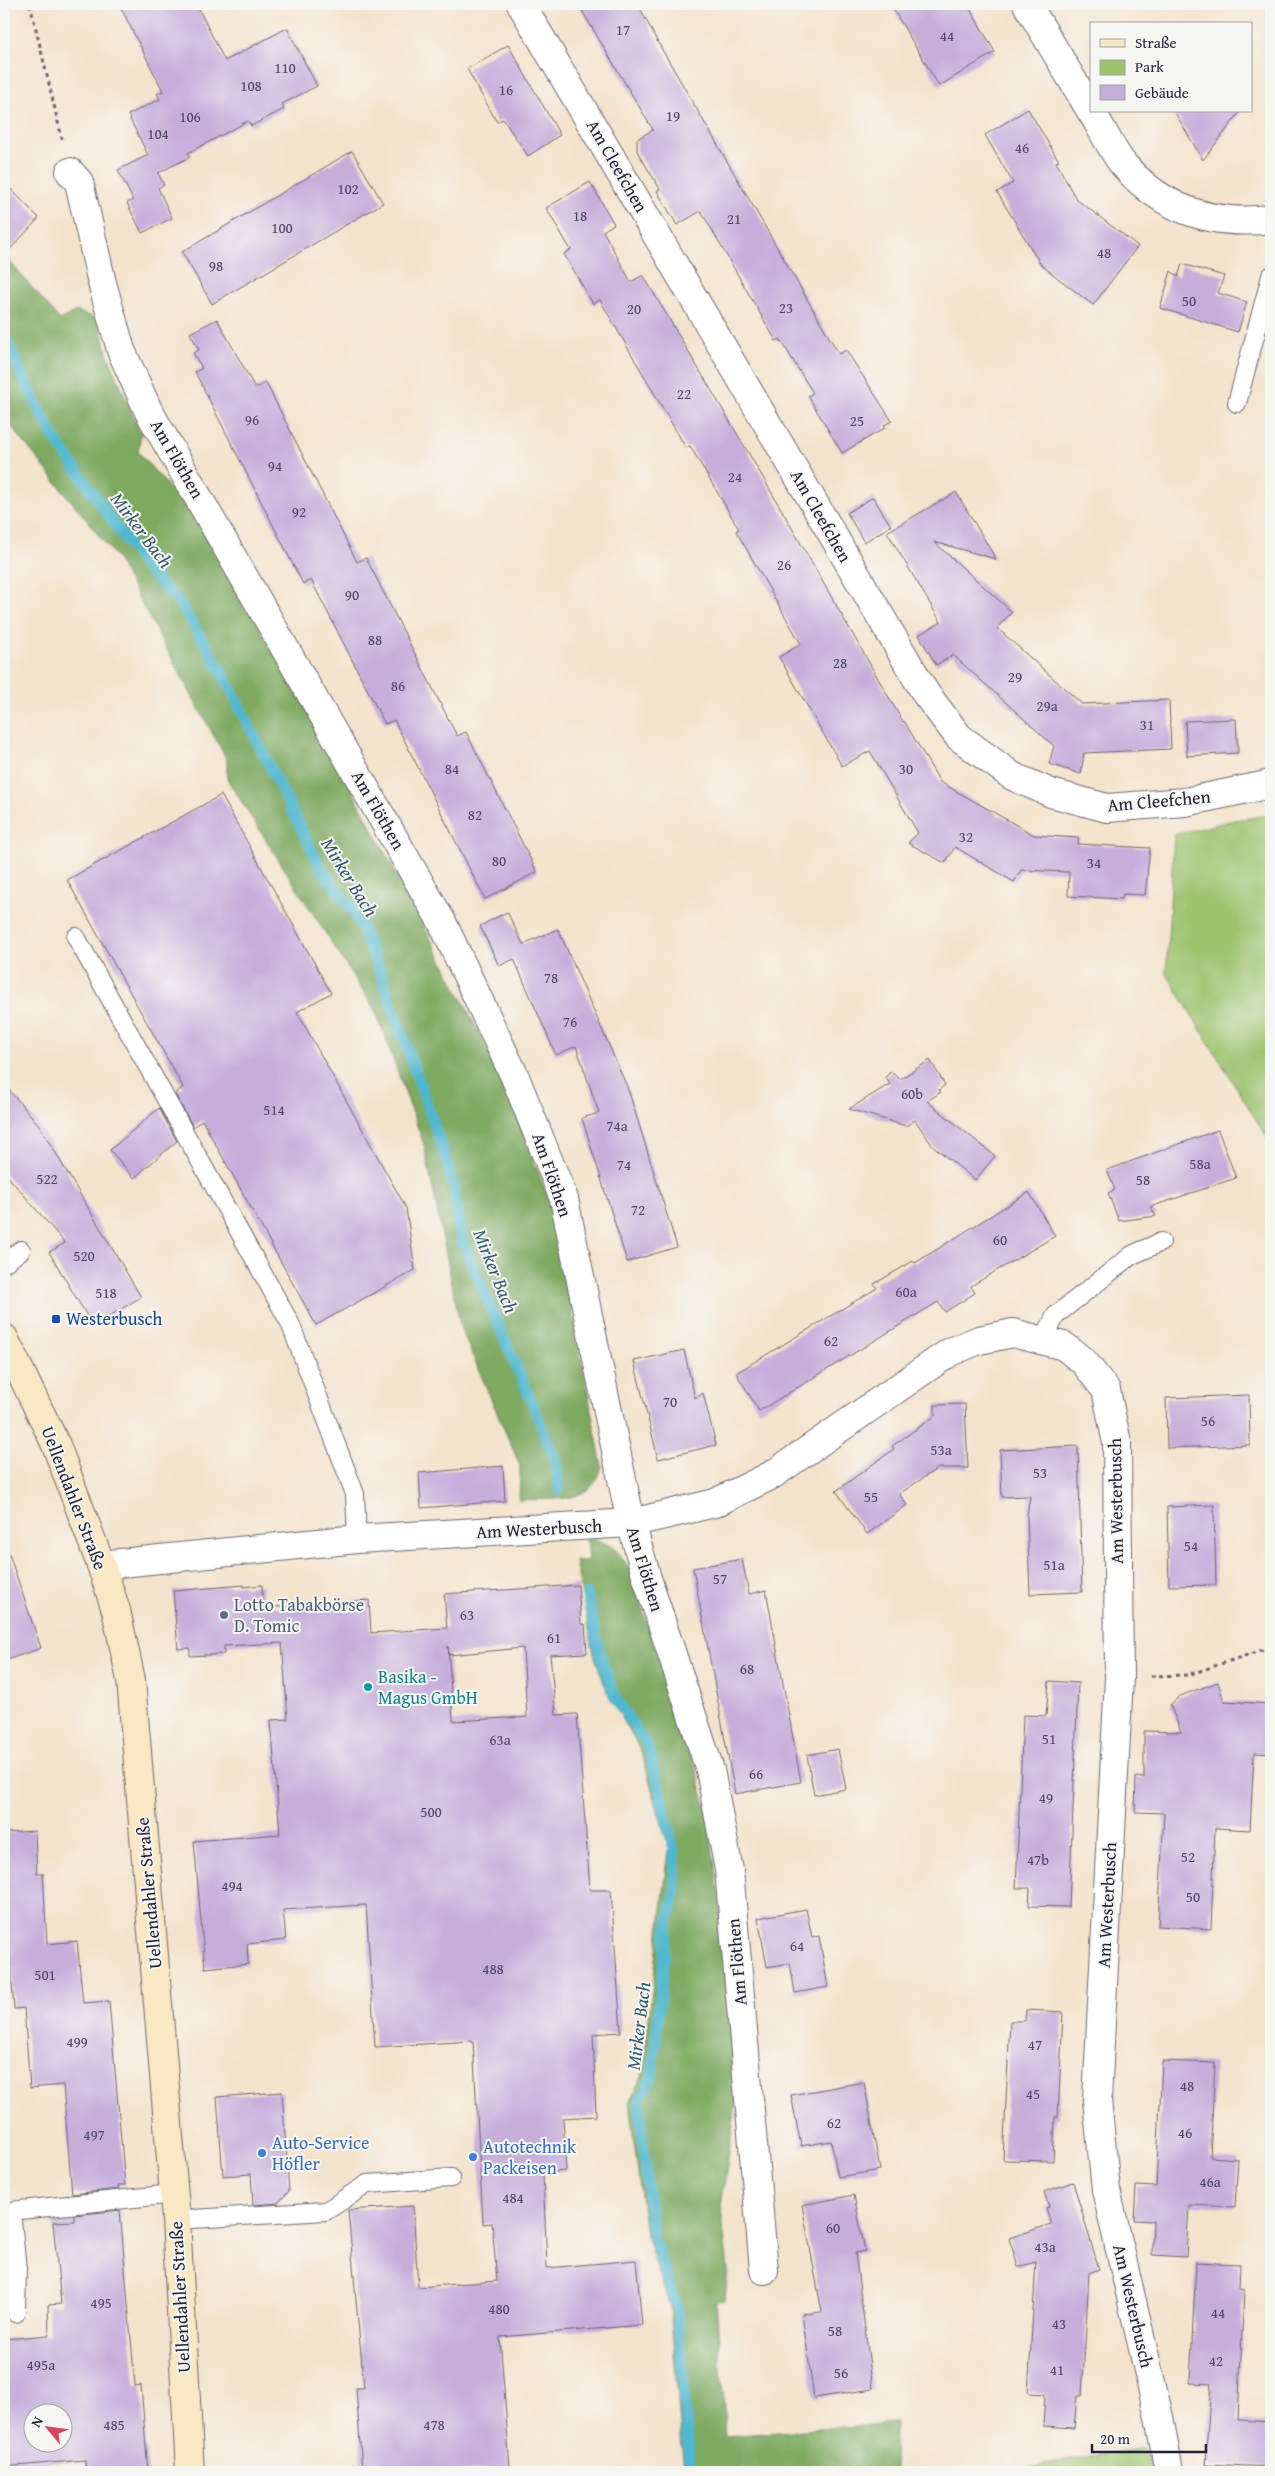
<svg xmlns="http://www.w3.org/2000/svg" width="1275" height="2476" font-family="'Gentium Book Plus',serif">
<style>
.green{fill:#9dc36e;stroke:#607254}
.forest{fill:#7ea961;stroke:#50664e}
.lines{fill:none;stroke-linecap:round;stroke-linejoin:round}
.stream{stroke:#50b7cf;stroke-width:11}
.building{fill:#c6aedb;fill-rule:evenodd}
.lane-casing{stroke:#6c666e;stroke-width:20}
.street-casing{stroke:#6c666e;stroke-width:30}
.secondary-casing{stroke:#6c666e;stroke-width:30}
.path{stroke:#6c666e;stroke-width:3;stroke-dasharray:4 4;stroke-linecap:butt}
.lane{stroke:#fff;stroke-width:18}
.street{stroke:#fff;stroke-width:28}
.secondary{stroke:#fae7c3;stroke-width:28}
.transit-dot{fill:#1a4fb4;stroke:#f6f6f2;stroke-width:2}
.service-dot{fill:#5c6f8a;stroke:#f6f6f2;stroke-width:2}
.culture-dot{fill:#0f9aa8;stroke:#f6f6f2;stroke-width:2}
.shop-dot{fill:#3f7fe0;stroke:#f6f6f2;stroke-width:2}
.labels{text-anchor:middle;stroke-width:4;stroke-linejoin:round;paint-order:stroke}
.number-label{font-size:15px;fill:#4b4563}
.street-label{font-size:18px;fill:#22223b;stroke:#f6f6f2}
.transit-label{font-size:18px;fill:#164399;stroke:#f6f6f2;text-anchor:start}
.service-label{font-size:18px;fill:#4e5e75;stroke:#f6f6f2;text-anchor:start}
.culture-label{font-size:18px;fill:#0d838f;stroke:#f6f6f2;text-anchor:start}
.shop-label{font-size:18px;fill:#366cbe;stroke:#f6f6f2;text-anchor:start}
.water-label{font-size:19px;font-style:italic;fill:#32566f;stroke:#f6f6f2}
</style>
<rect width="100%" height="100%" fill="#f6f6f2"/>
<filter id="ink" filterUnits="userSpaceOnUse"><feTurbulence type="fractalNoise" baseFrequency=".02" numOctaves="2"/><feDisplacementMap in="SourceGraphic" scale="10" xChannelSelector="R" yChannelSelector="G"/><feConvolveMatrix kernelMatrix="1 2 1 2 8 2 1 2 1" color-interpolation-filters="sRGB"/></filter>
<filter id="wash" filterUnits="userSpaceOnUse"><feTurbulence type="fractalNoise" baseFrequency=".0096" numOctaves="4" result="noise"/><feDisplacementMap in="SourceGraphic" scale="20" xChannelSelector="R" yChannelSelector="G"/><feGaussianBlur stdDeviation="1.12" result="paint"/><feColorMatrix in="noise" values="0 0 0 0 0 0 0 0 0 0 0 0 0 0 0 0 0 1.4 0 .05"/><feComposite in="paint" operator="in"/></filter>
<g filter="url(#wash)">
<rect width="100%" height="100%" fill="#f4e3cc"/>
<!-- green -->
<g class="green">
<path d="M1271 815V1144L1166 973 1174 835 1234 820Z"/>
<path d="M1143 2448 1151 2472H1005Z"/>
</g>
<!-- forest -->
<g class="forest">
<path d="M4 255 60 320 76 311 98 319 108 356 141 434 138 452 197 519 342 771 453 981 504 1083 552 1208 602 1466C593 1506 553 1498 519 1500L520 1466 461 1329 424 1145 376 1012 227 779V760L116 557 4 417Z"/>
<path d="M586 1539C606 1540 619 1549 628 1567L695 1766 707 1809 721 1910 737 2098 721 2207 728 2269 725 2300 716 2301 726 2436 895 2423 894 2472H684L670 2307 646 2235 629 2103 642 2076 669 1849 641 1751 607 1692 594 1654 575 1561H588Z"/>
</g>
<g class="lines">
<!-- stream -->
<g class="stream">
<path d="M4 334 24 380 55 439 144 566 181 605 222 672 321 868 356 915 381 974 443 1150 454 1188 462 1241 536 1412 556 1463 559 1489"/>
<path d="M587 1595 600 1654 614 1696 649 1749 674 1850 676 1890 668 1922 652 2077 639 2101 652 2234 677 2309 690 2472"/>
</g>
</g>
<g id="blocks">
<!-- building -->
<g class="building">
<path d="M119 4H196L225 61 287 28 317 86 282 104 284 109 251 126 248 121 188 153 190 157 158 173 164 185 158 188 172 218 142 233 127 203 133 200 118 170 148 155 128 115 160 99 157 94 163 91Z"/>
<path d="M578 4H638L656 39 839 354 846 350 892 421 884 425 885 428 842 453 808 396 813 393 780 339 776 341 701 211 677 225 657 191 660 189 637 151V139L653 130Z"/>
<path d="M890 4H967L995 52 939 86Z"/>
<path d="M508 45 560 135 528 156 503 119 497 122 467 69Z"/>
<path d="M1028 109 1059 161 1056 162 1076 199 1138 246 1093 305 1041 265 997 192 1013 183 985 135Z"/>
<path d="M1174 111H1241L1203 160Z"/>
<path d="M352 151 383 203 212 304 182 252Z"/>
<path d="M4 182 39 218 4 256Z"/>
<path d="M590 182 614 224 603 231 631 282 643 275 765 481 903 722 904 721 940 782 1034 835 1079 838 1078 844 1150 848 1145 895 1123 894 1122 899 1068 896 1069 872 1021 870 1014 882 955 847 945 863 908 843 918 833 870 751 842 766 779 657 801 644 736 531 739 529 690 446 686 448 600 300 593 304 564 254 571 250 546 208Z"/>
<path d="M1182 264 1224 276 1218 293 1247 302 1238 332 1160 308 1171 271 1178 277Z"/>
<path d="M217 319 255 388 266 383 357 562 366 558 457 736 466 732 537 872 485 899 394 720 385 724 311 580 303 584 195 372 202 368 193 353 199 350 190 333Z"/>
<path d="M956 492 996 559 934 542 1012 612 997 628 1082 704 1169 700 1171 749 1084 753 1081 774 1049 764 1054 746 953 655 936 665 919 635 941 622 887 532Z"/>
<path d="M873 497 891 526 864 542 847 513Z"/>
<path d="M1236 719 1238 753 1187 756 1185 721Z"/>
<path d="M221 795 331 993 297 1012 406 1208 415 1270 316 1325 202 1120 193 1127 175 1094 183 1087 67 880Z"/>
<path d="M507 912 523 944 558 929 628 1089 677 1247 627 1262 582 1118 599 1113 576 1046 556 1055 514 959 499 966 480 926Z"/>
<path d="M930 1060 945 1085 939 1090 941 1092 927 1101 995 1156 975 1180 932 1145 915 1120 906 1126 849 1109 890 1084 885 1077 891 1072 900 1079Z"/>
<path d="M4 1084 39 1125 141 1297 93 1326 49 1252 65 1243 4 1172Z"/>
<path d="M159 1108 177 1141 134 1178 110 1150Z"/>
<path d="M1218 1130 1236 1178 1150 1207 1156 1216 1119 1221 1108 1193 1115 1190 1107 1170Z"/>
<path d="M1029 1192 1055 1236 971 1286 975 1293 945 1312 938 1302 759 1411 736 1373 877 1288 874 1284 913 1261 915 1263Z"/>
<path d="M684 1350 695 1398 703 1393 716 1445 658 1459 634 1361Z"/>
<path d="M1249 1395 1250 1445 1167 1448 1166 1398Z"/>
<path d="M965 1404 968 1468H938L899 1494 907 1505 867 1534 836 1491 894 1449 892 1446 935 1416V1405Z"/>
<path d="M1078 1446 1082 1592 1030 1594 1027 1515 1030 1496 1002 1497 1000 1450Z"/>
<path d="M503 1466 505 1501 421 1508 419 1473Z"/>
<path d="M1214 1505 1216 1585 1169 1586 1167 1507Z"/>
<path d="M4 1554H9L41 1648 4 1661Z"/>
<path d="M742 1559 749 1594 766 1590 801 1782 735 1794 693 1568Z"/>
<path d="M244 1585V1587L262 1585 263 1608 369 1600 371 1633 447 1628 444 1594 578 1585 581 1624H585L587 1653 550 1655 556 1715 577 1714 590 1890H611L621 2032 593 2034 596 2116 563 2118 566 2171 543 2173 547 2268 636 2260 642 2325 500 2337 510 2468 457 2472H362L356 2388H364L348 2210 413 2206 418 2287 497 2281 492 2223 483 2224 473 2041 375 2047 366 1905 283 1910 286 1940 247 1944 248 1964 205 1968 194 1841 280 1834 271 1720 288 1719 282 1643 224 1646V1654L190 1656V1648L178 1649 173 1591ZM448 1646 449 1655 523 1648 527 1717 453 1721Z"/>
<path d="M1049 1681 1078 1683 1069 1907 1029 1906 1030 1888H1016L1023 1715 1046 1716Z"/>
<path d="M1218 1682 1224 1701 1271 1704V1754L1254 1753 1250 1830 1215 1828 1211 1929 1158 1926 1164 1813 1135 1812 1136 1777 1144 1778V1731L1181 1732 1170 1705 1180 1696Z"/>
<path d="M838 1749 846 1789 814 1795 807 1755Z"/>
<path d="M35 1831 37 1873H43L47 1944 77 1941 83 2003 109 2001 125 2185H118L119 2189 72 2194 63 2085 30 2088 24 2008 14 2009 4 1881V1833Z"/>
<path d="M806 1909 812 1937 819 1936 828 1987 795 1993 790 1963 767 1967 758 1918Z"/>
<path d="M1026 2010 1063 2012 1058 2117H1055L1053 2161 1003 2160 1010 2021H1025Z"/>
<path d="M1162 2061 1215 2063 1210 2157 1238 2159 1235 2207 1189 2205 1186 2257 1152 2255 1153 2221 1134 2220 1136 2186 1156 2187Z"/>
<path d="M864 2082 880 2170 838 2177 831 2141 801 2146 791 2095Z"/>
<path d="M282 2092 289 2191 278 2203 253 2205 251 2174 223 2176 217 2097Z"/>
<path d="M1073 2182 1099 2269 1089 2273 1082 2396H1077L1074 2428 1043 2426 1045 2394 1028 2393 1036 2262 1018 2267 1009 2238 1051 2224 1046 2208 1049 2207 1044 2192Z"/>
<path d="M854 2195 865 2251 855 2253 873 2389 814 2398 802 2314 822 2312 802 2205Z"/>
<path d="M120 2210 135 2386 141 2385 148 2472H86L85 2460 4 2467V2339L49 2335 48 2305 61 2304 53 2222 74 2221V2215ZM32 2414H62V2444H32Z"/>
<path d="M1196 2262 1240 2264 1239 2289 1244 2290 1238 2420 1271 2422V2467L1205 2464 1211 2384 1190 2383Z"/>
</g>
</g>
</g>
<g filter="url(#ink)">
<use href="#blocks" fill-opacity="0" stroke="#6c666e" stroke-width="1"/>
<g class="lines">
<!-- lane casing -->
<g class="lane-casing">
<g id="lane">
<path d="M1237 403 1271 276"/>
<path d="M76 937 290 1323 355 1494 357 1539"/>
<path d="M4 1263 21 1250"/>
<path d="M1043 1340 1056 1315 1132 1255 1161 1242"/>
<path d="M176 2220 326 2211 367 2184 451 2178"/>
<path d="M4 2270 17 2269 11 2211 173 2194"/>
<path d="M16 2313 17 2269"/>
</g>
</g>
<!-- street casing -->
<g class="street-casing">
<g id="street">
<path d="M521 4 926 694 959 737 1012 776 1051 793 1107 808 1185 802 1271 784"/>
<path d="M1027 4 1091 111"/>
<path d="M1091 111C1102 128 1111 149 1123 164 1162 210 1213 226 1271 219"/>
<path d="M70 172 79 182 102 283 121 350 148 410 442 922 515 1077 564 1199 631 1523 647 1578 710 1770 729 1870 764 2270"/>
<path d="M101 1565 357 1539 631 1523 715 1503 772 1475 950 1352 979 1340 1013 1333 1064 1346 1084 1362 1106 1390 1117 1443 1119 1678 1097 2100 1106 2190 1159 2417 1169 2472"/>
</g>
</g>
<!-- secondary casing -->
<g class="secondary-casing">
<path id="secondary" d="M4 1338 56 1445 101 1565 116 1610 131 1680 176 2220 190 2472"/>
</g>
<!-- path -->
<g class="path">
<path d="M30 4 62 139"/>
<path d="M1151 1676 1188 1675 1271 1647"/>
</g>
<!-- lane -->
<use href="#lane" class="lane"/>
<!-- street -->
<use href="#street" class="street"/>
<!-- secondary -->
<use href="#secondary" class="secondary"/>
</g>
</g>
<!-- markers -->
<rect class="transit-dot" x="51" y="1314" width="10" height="10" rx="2.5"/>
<circle class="service-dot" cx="224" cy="1615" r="5"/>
<circle class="culture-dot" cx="368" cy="1687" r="5"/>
<g class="shop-dot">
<circle cx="262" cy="2153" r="5"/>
<circle cx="473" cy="2157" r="5"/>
</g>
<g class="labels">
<!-- number labels -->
<g class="number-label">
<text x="623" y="35">17</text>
<text x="947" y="41">44</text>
<text x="285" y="73">110</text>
<text x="251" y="91">108</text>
<text x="506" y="95">16</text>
<text x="673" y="121">19</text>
<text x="190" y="122">106</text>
<text x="158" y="139">104</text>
<text x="1022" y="153">46</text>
<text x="348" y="194">102</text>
<text x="580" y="221">18</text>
<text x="734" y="224">21</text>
<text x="282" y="233">100</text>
<text x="1104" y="258">48</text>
<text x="216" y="271">98</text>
<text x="1189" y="306">50</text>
<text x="786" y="313">23</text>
<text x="634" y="314">20</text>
<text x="684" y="399">22</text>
<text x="252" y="425">96</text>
<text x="857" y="426">25</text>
<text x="275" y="471">94</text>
<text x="735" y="482">24</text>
<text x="299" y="517">92</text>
<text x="784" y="570">26</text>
<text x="352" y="600">90</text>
<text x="375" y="645">88</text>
<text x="840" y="668">28</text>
<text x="1015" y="682">29</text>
<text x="398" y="691">86</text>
<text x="1047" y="711">29a</text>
<text x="1147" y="730">31</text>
<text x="452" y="774">84</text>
<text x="906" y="774">30</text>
<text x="475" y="820">82</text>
<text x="966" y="842">32</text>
<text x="499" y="866">80</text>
<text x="1094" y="868">34</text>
<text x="551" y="983">78</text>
<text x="570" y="1027">76</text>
<text x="912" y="1099">60b</text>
<text x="274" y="1115">514</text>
<text x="617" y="1131">74a</text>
<text x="1200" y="1169">58a</text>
<text x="624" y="1170">74</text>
<text x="47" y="1184">522</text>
<text x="1143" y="1185">58</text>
<text x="638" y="1215">72</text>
<text x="1000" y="1245">60</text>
<text x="84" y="1261">520</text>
<text x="906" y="1297">60a</text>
<text x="106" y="1298">518</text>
<text x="831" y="1346">62</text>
<text x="670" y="1407">70</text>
<text x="1208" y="1426">56</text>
<text x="941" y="1455">53a</text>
<text x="1040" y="1478">53</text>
<text x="871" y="1502">55</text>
<text x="1191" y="1551">54</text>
<text x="1054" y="1570">51a</text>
<text x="720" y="1584">57</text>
<text x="467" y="1620">63</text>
<text x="554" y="1643">61</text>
<text x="747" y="1674">68</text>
<text x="1049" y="1744">51</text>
<text x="500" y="1745">63a</text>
<text x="756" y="1779">66</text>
<text x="1046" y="1803">49</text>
<text x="431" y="1817">500</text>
<text x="1188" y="1862">52</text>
<text x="1038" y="1865">47b</text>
<text x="232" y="1891">494</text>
<text x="1193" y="1902">50</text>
<text x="797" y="1951">64</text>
<text x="493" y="1974">488</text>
<text x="45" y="1980">501</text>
<text x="77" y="2047">499</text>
<text x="1035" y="2050">47</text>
<text x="1187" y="2091">48</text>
<text x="1033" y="2099">45</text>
<text x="834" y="2128">62</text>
<text x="1185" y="2138">46</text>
<text x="94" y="2140">497</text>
<text x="1210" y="2187">46a</text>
<text x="513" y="2203">484</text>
<text x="833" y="2233">60</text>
<text x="1045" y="2252">43a</text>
<text x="101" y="2308">495</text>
<text x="499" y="2314">480</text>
<text x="1218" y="2318">44</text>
<text x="1059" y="2329">43</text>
<text x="835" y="2336">58</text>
<text x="1216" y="2366">42</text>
<text x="41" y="2370">495a</text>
<text x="1057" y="2375">41</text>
<text x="841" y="2378">56</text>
<text x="114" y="2430">485</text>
<text x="434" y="2430">478</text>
</g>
<!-- street labels -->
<g class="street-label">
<text transform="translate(617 166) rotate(60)" y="6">Am Cleefchen</text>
<text transform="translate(177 459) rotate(60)" y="6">Am Flöthen</text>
<text transform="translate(821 516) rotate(60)" y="6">Am Cleefchen</text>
<text transform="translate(1159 801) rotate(-5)" y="6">Am Cleefchen</text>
<text transform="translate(378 810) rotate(60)" y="6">Am Flöthen</text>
<text transform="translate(552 1175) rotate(71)" y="6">Am Flöthen</text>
<text transform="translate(74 1498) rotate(69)" y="6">Uellendahler Straße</text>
<text transform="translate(1116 1501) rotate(-91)" y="6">Am Westerbusch</text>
<text transform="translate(539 1529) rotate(-3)" y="6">Am Westerbusch</text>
<text transform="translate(645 1569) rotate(73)" y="6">Am Flöthen</text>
<text transform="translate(149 1893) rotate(-95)" y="6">Uellendahler Straße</text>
<text transform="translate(1107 1905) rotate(-87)" y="6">Am Westerbusch</text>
<text transform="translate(737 1962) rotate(-95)" y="6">Am Flöthen</text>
<text transform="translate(180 2297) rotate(-93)" y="6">Uellendahler Straße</text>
<text transform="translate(1133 2306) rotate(77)" y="6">Am Westerbusch</text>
</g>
<!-- transit labels -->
<g class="transit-label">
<text x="66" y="1325">Westerbusch</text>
</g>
<!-- service labels -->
<g class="service-label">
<text x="234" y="1611">Lotto Tabakbörse<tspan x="234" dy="21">D. Tomic</tspan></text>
</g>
<!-- culture labels -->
<g class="culture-label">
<text x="378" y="1683">Basika -<tspan x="378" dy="21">Magus GmbH</tspan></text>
</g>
<!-- shop labels -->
<g class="shop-label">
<text x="272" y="2149">Auto-Service<tspan x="272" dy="21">Höfler</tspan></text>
<text x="483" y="2153">Autotechnik<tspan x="483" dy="21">Packeisen</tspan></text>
</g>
<!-- water labels -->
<g class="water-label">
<text transform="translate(142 530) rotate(53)" y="7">Mirker Bach</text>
<text transform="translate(350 877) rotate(58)" y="7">Mirker Bach</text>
<text transform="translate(496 1271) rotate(68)" y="7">Mirker Bach</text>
<text transform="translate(638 2026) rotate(-83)" y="7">Mirker Bach</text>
</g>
</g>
<!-- margin -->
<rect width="1275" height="2476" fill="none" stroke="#f6f6f2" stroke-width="20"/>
<!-- legend -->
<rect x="1090" y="22" width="162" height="90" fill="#f6f6f2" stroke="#a1a1a9"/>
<rect x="1100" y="39" width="25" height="8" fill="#fae7c3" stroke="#a1a1a9"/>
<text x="1135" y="48" font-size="15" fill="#22223b">Straße</text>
<rect x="1100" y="60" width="25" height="15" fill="#9dc36e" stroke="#a1a1a9"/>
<text x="1135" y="72" font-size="15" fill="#22223b">Park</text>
<rect x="1100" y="85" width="25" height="15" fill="#c6aedb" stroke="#a1a1a9"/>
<text x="1135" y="98" font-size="15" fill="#22223b">Gebäude</text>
<!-- north arrow -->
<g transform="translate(48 2428) rotate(299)"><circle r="24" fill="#f6f6f2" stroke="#a1a1a9"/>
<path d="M0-4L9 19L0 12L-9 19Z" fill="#d1495b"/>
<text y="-8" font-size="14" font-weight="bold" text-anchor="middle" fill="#22223b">N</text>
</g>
<!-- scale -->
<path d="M1092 2444v8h114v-8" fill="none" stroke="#22223b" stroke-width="2.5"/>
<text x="1100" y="2444" font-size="15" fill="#22223b" stroke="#f6f6f2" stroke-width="4" paint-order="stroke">20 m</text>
</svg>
